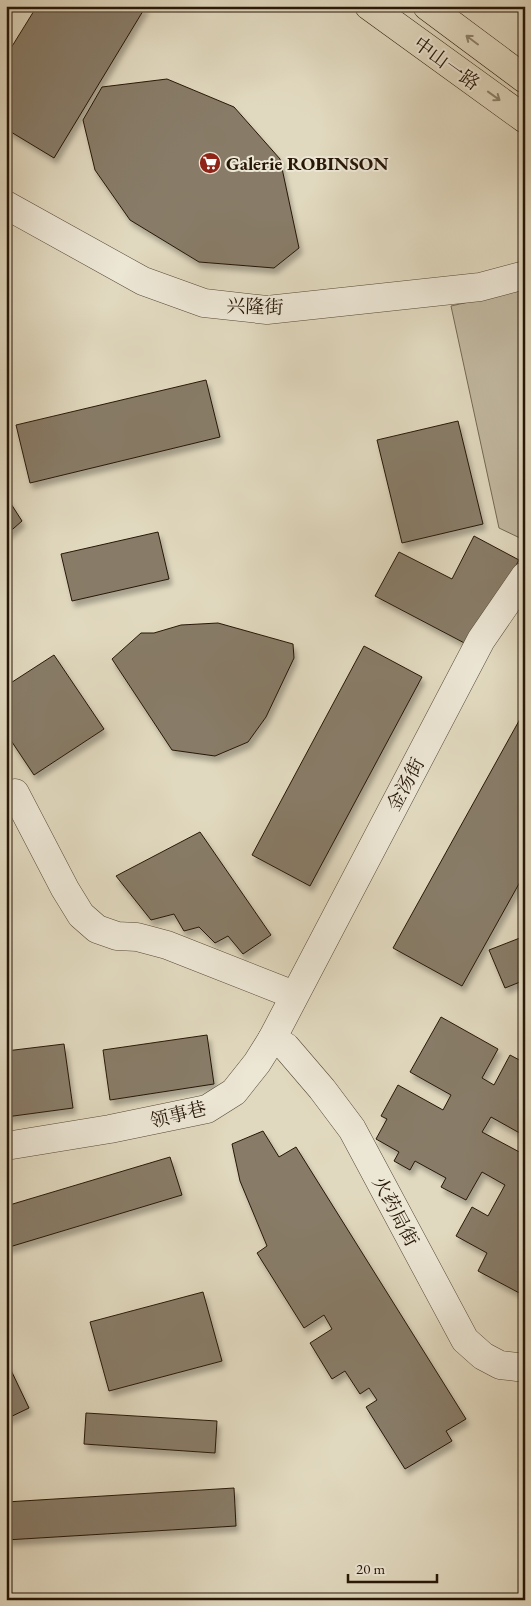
<svg xmlns="http://www.w3.org/2000/svg" width="531" height="1606" font-family="'EB Garamond','Noto Serif SC',serif">
<style>
.green{fill:#c1b8a0;stroke:#746854}
.building{fill:#887c67;stroke:#271707;filter:url(#shadow)}
.lines{fill:none;stroke-linecap:round;stroke-linejoin:round}
.minor-casing{stroke:#564835;stroke-width:29}
.major-casing{stroke:#271707;stroke-width:29}
.minor{stroke:#ece6d5;stroke-width:28}
.major{stroke:#e1d9bf;stroke-width:28}
.oneway{stroke:#8d826c}
.labels{text-anchor:middle;stroke-width:4;stroke-linejoin:round;paint-order:stroke}
.street-label{font-size:19px;fill:#271707;stroke:#ece6d5}
.poi-label{font-size:19px;font-weight:bold;fill:#271707;stroke:#ece6d5;text-anchor:start}
</style>
<defs>
<filter id="shadow"><feDropShadow dx="3" dy="5.5" stdDeviation="2.5" flood-color="#0004"/></filter>
</defs>
<rect width="100%" height="100%" fill="#e1d9bf"/>
<filter id="stains"><feTurbulence type="fractalNoise" baseFrequency=".004" numOctaves="4"/><feColorMatrix values="0 0 0 0 .2 0 0 0 0 .09 0 0 0 0 .02 0 0 0 .5 -.17"/></filter>
<radialGradient id="worn" r=".72"><stop offset=".6" stop-color="#630" stop-opacity="0"/><stop offset="1" stop-color="#630" stop-opacity=".3"/></radialGradient>
<!-- green -->
<path class="green" d="M525 289V532L520 538 499 528 451 306Z"/>
<!-- building -->
<g class="building">
<path d="M37 6H146L54 158 6 129V56Z"/>
<path d="M167 79 234 107 280 159 299 248 274 268 199 262 130 220 95 170 83 120 102 87Z"/>
<path d="M206 380 220 437 30 483 16 425Z"/>
<path d="M458 421 483 524 402 543 377 440Z"/>
<path d="M6 496 22 521 6 535Z"/>
<path d="M158 532 169 579 72 601 61 554Z"/>
<path d="M474 536 519 560 472 647 375 596 399 552 452 579Z"/>
<path d="M218 623 293 644 294 658 266 717 248 742 215 756 172 750 112 659 141 633H154L181 625Z"/>
<path d="M364 646 422 677 310 886 252 855Z"/>
<path d="M54 655 104 729 34 775 6 733V686Z"/>
<path d="M525 710V873L462 986 393 948Z"/>
<path d="M200 832 271 935 243 954 228 936 215 943 199 927 184 931 174 914 151 920 116 876Z"/>
<path d="M525 936V980L505 988 489 950Z"/>
<path d="M441 1017 498 1049 482 1078 494 1085 510 1055 525 1063V1136L491 1117 482 1132 525 1155V1296L478 1271 487 1253 456 1236 472 1207 488 1216 505 1185 482 1172 466 1200 441 1187 446 1178 415 1161 410 1170 394 1161 399 1152 376 1139 387 1119 381 1116 398 1085 443 1110 451 1095 410 1072Z"/>
<path d="M207 1035 214 1084 110 1100 103 1050Z"/>
<path d="M64 1044 73 1108 6 1117V1051Z"/>
<path d="M263 1131 279 1157 296 1147 466 1419 446 1431 452 1441 405 1469 366 1407 377 1400 369 1388 360 1394 345 1371 332 1379 310 1343 332 1329 324 1315 304 1328 257 1253 267 1246 240 1181 232 1144Z"/>
<path d="M170 1157 182 1195 6 1248V1206Z"/>
<path d="M203 1292 222 1361 109 1391 90 1322Z"/>
<path d="M9 1366 29 1408 6 1419V1367Z"/>
<path d="M86 1413 217 1421 215 1453 84 1444Z"/>
<path d="M234 1488 236 1526 6 1540V1502Z"/>
</g>
<g class="lines">
<!-- minor casing -->
<g class="minor-casing">
<g id="minor">
<path d="M6 205 143 281 204 303 267 310 480 287 525 275"/>
<path d="M15 793 65 889 81 915 97 929 117 936 137 937 167 945 294 995"/>
<path d="M272 1039 286 1047 322 1089 352 1129 465 1340 483 1356 500 1365 525 1368"/>
<path d="M6 1146 110 1129 207 1109 234 1092 257 1063 272 1039 481 640 525 576"/>
</g>
</g>
<!-- major casing -->
<g class="major-casing">
<g id="major">
<path d="M369 6 525 119"/>
<path d="M427 6 525 79"/>
</g>
</g>
<!-- minor -->
<use href="#minor" class="minor"/>
<!-- major -->
<use href="#major" class="major"/>
</g>
<!-- one-way arrows -->
<defs><path id="oneway-shaft" d="M-6 0H5M1.5-3L5.5 0L1.5 3" fill="none" stroke-width="1.6" stroke-linecap="round" stroke-linejoin="round" transform="scale(1.25)"/></defs>
<g class="oneway">
<use href="#oneway-shaft" transform="translate(472 40) rotate(-143)"/>
<use href="#oneway-shaft" transform="translate(494 96) rotate(36)"/>
</g>
<!-- icons -->
<defs>
<g id="supermarket-disc" transform="scale(1.125)"><circle r="9.5" fill="#8f2418" stroke="#ece6d5"/><path d="M-6-5.5h2.5l.6 2H6L4.5 2H-2.5L-4.4-4H-6ZM-1.5 3.2a1.3 1.3 0 1 0 .1 0ZM3 3.2a1.3 1.3 0 1 0 .1 0Z" fill="#fff"/></g>
</defs>
<g fill-rule="evenodd">
<use href="#supermarket-disc" x="210" y="163"/>
</g>
<g class="labels">
<!-- street labels -->
<g class="street-label">
<text transform="translate(447 63) rotate(36)" y="7">中山一路</text>
<text transform="translate(255 306) rotate(2)" y="7">兴隆街</text>
<text transform="translate(405 784) rotate(-62)" y="7">金汤街</text>
<text transform="translate(178 1114) rotate(-14)" y="7">领事巷</text>
<text transform="translate(396 1211) rotate(62)" y="7">火药局街</text>
</g>
<!-- poi labels -->
<g class="poi-label">
<text x="226" y="170">Galerie ROBINSON</text>
</g>
</g>
<!-- margin -->
<rect width="531" height="1606" fill="none" stroke="#e1d9bf" stroke-width="25"/>
<rect x="8" y="8" width="516" height="1591" fill="none" stroke="#271707" stroke-width="2.5"/>
<rect x="12" y="12" width="506" height="1581" fill="none" stroke="#271707"/>
<!-- scale -->
<path d="M348 1574v8h89v-8" fill="none" stroke="#271707" stroke-width="2.5"/>
<text x="356" y="1574" font-size="15" fill="#271707" stroke="#ece6d5" stroke-width="4" paint-order="stroke">20 m</text>
<rect width="100%" height="100%" filter="url(#stains)"/>
<rect width="100%" height="100%" fill="url(#worn)"/>
</svg>
